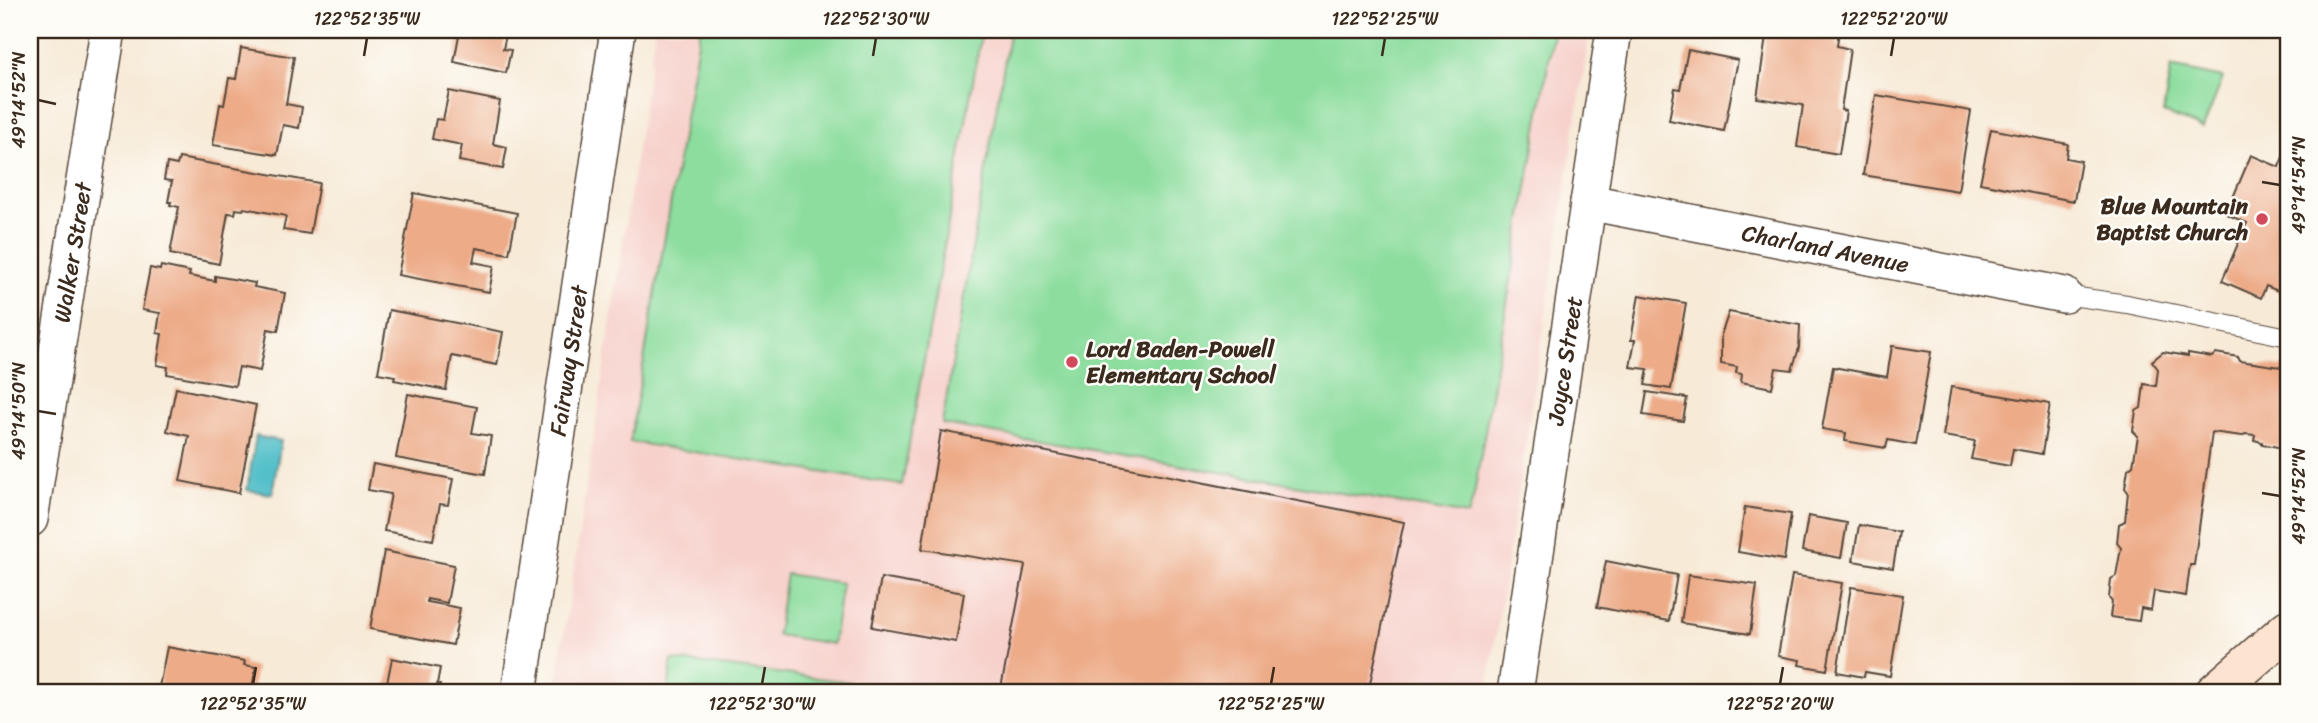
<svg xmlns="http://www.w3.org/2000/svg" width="2318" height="723" font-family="Sriracha,sans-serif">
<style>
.built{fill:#f7d0cb}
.green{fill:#8cdd9e;stroke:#64845e;stroke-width:2}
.water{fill:#50bec8;stroke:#467473;stroke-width:2}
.building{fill:#edab88}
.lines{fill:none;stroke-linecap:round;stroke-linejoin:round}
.lane-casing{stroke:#57473a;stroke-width:20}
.street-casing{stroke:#57473a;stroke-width:38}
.secondary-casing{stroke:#57473a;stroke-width:41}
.lane{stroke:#fff;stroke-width:18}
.street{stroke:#fff;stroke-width:35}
.secondary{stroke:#fde4d0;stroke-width:38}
.ticks{fill:none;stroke:#3b2a1e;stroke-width:2.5}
.poi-dot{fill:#d1495b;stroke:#fdfcf7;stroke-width:2.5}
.labels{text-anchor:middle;stroke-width:5;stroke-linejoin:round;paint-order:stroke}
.poi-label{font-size:23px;font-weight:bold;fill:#3b2a1e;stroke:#fdfcf7;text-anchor:end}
.street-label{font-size:23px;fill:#3b2a1e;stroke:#fdfcf7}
.neatline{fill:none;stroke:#3b2a1e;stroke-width:2.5}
.ticks-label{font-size:18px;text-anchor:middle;fill:#3b2a1e}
</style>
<rect width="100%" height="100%" fill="#fdfcf7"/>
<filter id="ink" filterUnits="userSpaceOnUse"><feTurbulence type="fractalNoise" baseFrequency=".0143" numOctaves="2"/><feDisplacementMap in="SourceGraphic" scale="14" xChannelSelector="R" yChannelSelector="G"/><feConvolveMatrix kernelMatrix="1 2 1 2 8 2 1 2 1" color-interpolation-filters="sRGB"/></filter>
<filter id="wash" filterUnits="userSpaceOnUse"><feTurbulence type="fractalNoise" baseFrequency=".00686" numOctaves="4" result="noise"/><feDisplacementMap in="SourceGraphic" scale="28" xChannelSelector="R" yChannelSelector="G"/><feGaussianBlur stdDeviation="1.57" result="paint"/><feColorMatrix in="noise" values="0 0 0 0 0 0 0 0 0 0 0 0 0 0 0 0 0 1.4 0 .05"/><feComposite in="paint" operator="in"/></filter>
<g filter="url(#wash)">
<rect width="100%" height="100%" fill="#f7ead7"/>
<!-- built -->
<path class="built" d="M655 30H1590L1487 693H555Z"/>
<!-- green -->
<g class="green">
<path d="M700 30H982L902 485 630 442Z"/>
<path d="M1010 30H1554L1474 495 1468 515 942 424Z"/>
<path d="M2171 67 2223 78 2203 128 2163 113Z"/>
<path d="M786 574 842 583 833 644 777 635Z"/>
<path d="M672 660 850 682 848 693H668Z"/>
</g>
<!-- water -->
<path class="water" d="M256 436 281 441 272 494 247 490Z"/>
<g id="blocks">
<!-- building -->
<g class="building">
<path d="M460 30H507L503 49 511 50 506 73 454 62Z"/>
<path d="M1767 30H1839L1837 46 1850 49 1841 110 1846 111 1839 154 1797 147 1803 105 1757 98Z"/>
<path d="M241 48 294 57 286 104 302 107 299 128 283 125 277 155 213 145 220 104 224 105 229 78 236 79Z"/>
<path d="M1688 50 1738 60 1724 131 1669 120 1675 88 1680 89Z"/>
<path d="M449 91 500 101 493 144 507 147 503 169 459 161 462 145 432 139 436 119 443 120Z"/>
<path d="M1876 95 1971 111 1958 191 1863 175Z"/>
<path d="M1991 129 2068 144 2066 158 2081 161 2074 201 1980 183Z"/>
<path d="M2288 145V295L2266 286 2261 298 2222 281 2247 223 2226 214 2251 155 2279 167Z"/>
<path d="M179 158 319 183 310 234 283 230 286 216 244 208 243 210 236 209 235 214 228 213 219 264 170 254 179 207 170 205 171 202H168L172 181 164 180 167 163 177 165Z"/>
<path d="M414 193 517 213 509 254 476 248 473 262 494 266 489 292 398 275Z"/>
<path d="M161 266 190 272 189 276 215 281V276L255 283 254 287 285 293 278 331 268 329 260 371 239 367 235 386 167 374 168 367 157 365 162 334 157 333 160 313 142 310 150 268 160 270Z"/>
<path d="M1639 295 1686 303 1671 389 1645 385 1648 369 1630 367 1635 340H1631Z"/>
<path d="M389 310 503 332 497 365 452 356 446 390 394 380 395 376 378 373Z"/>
<path d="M1729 312 1800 325 1799 348 1792 370 1776 368 1772 388 1741 382 1742 374 1736 373 1737 367 1721 364V335Z"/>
<path d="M1892 346 1931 352 1915 445 1888 440 1886 448 1845 441 1846 433 1822 429 1833 367 1887 377Z"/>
<path d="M2163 352 2188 356V353L2212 357 2216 353 2238 357 2240 361 2281 367 2288 364V449L2262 444V442L2254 440 2255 435 2245 434 2242 436 2212 432 2194 565H2190L2186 596 2154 591 2151 610 2141 608 2139 621 2110 617 2112 602 2109 598 2111 579 2116 576 2121 548 2117 543 2119 524 2125 521 2128 492 2125 488 2128 469 2133 465 2138 436 2133 431 2136 411 2141 408 2144 384 2156 386 2158 369 2152 361Z"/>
<path d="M1951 387 2050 404 2042 454 2013 449 2010 466 1971 459 1975 441 1943 436Z"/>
<path d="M176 388 256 405 239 493 180 481 189 436 167 431Z"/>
<path d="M1647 392 1687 398 1683 421 1643 415Z"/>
<path d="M408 394 477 407 472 433 491 436 485 474 396 458Z"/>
<path d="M941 431 1404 522 1368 693H1000L1025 565 922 549Z"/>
<path d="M373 464 453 479 448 505 440 504 433 540 384 531 391 494 368 490Z"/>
<path d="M1745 507 1791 514 1784 560 1738 552Z"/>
<path d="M1808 516 1847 523 1841 558 1802 551Z"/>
<path d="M1859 525 1899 532 1893 568 1853 561Z"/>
<path d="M384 551 454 565 447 603 427 599V602L460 608 453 645 370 629Z"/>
<path d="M1606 561 1677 575 1669 621 1597 607Z"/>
<path d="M1688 575 1757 585 1750 634 1681 623Z"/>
<path d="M1792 575 1842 583 1827 670 1799 665 1800 660 1778 656Z"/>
<path d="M881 578 964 593 956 642 872 627Z"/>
<path d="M1851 587 1903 595 1890 676 1865 672 1864 677 1837 672Z"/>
<path d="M167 647 245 661 244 665 256 667 251 693 158 692Z"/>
<path d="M392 658 440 668 437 684 440 685 438 693H385Z"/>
</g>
</g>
</g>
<g filter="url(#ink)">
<use href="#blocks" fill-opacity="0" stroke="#57473a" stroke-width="2"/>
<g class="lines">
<!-- lane casing -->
<g class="lane-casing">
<path id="lane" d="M2064 295 2127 304 2288 337"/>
</g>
<!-- street casing -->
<g class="street-casing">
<g id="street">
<path id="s1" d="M1588 202 2064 295"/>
<path id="s2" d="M30 519 108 30"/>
<path id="s3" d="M519 693 618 30"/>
<path id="s4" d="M1515 693 1614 30"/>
</g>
</g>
<!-- secondary casing -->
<g class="secondary-casing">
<path id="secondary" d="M2214 693 2288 629"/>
</g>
<!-- lane -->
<use href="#lane" class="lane"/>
<!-- street -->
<use href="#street" class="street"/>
<!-- secondary -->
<use href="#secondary" class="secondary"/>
</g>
</g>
<!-- ticks -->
<path class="ticks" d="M364 56 367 38M873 56 876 38M1382 56 1385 38M1891 56 1894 38M38 100 56 104M2262 182 2280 185M38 411 56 414M2262 493 2280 496M253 684 256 667M762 684 765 667M1271 684 1274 667M1780 684 1783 667"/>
<!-- markers -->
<g class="poi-dot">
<circle cx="2262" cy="219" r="7"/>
<circle cx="1072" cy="362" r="7"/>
</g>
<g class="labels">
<!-- poi labels -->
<g class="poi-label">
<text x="2248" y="214">Blue Mountain<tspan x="2248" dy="26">Baptist Church</tspan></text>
<text x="1086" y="357" text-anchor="start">Lord Baden-Powell<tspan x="1086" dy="26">Elementary School</tspan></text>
</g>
<!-- street labels -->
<g class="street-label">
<text dy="8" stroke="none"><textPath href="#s1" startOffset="242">Charland Avenue</textPath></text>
<text dy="8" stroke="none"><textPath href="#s2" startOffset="270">Walker Street</textPath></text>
<text dy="8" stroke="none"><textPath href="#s4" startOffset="336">Joyce Street</textPath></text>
<text dy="8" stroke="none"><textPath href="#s3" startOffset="336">Fairway Street</textPath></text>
</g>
</g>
<!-- margin -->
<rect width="2318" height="723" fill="none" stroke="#fdfcf7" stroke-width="77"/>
<rect x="38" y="38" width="2242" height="646" class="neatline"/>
<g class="ticks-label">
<text x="367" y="25">122°52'35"W</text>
<text x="876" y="25">122°52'30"W</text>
<text x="1385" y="25">122°52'25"W</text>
<text x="1894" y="25">122°52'20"W</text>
<text transform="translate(19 100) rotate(-90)" y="6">49°14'52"N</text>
<text transform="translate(2299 185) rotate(-90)" y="6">49°14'54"N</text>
<text transform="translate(19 411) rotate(-90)" y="6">49°14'50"N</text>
<text transform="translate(2299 496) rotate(-90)" y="6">49°14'52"N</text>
<text x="253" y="710">122°52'35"W</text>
<text x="762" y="710">122°52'30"W</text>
<text x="1271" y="710">122°52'25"W</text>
<text x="1780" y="710">122°52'20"W</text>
</g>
</svg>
